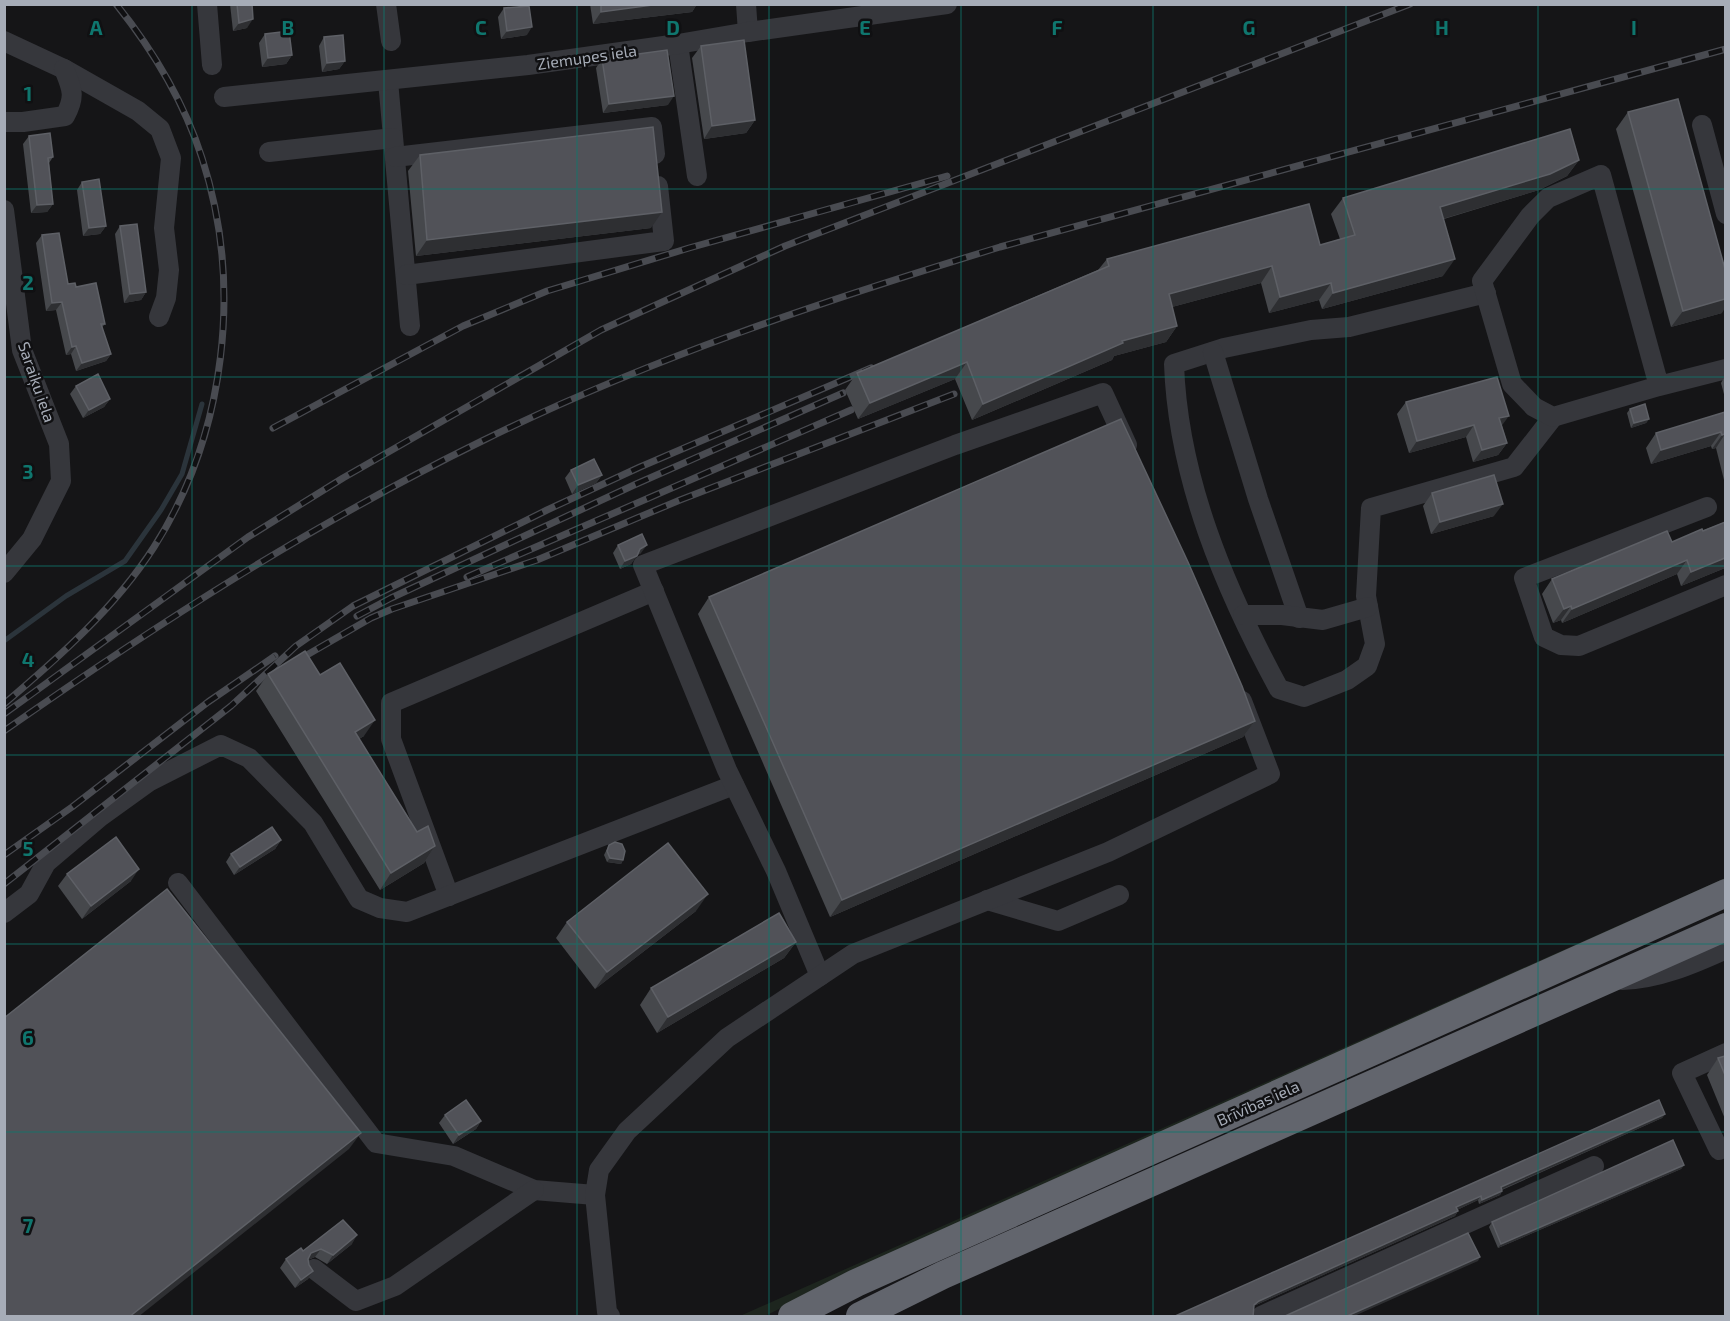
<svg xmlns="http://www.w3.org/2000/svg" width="1730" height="1321" font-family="'Exo 2',sans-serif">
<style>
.green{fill:#1d251e}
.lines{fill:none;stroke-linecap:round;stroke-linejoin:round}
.stream{stroke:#2b343b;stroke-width:5}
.minor{stroke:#36373c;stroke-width:20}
.highway{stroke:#62656d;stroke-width:28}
.rail-casing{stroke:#494b51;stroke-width:7}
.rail{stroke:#101012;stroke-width:4.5;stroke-dasharray:14;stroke-linecap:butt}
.wall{fill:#46484c}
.shaded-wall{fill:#2e2f32}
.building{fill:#515258;stroke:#5e6066;stroke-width:1.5}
.grid{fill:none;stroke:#0f766e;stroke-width:1.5;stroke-opacity:0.55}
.labels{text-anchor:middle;stroke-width:5;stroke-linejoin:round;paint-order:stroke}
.street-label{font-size:16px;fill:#a6acb7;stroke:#101012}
.grid-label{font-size:20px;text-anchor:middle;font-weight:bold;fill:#0f766e;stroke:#101012;stroke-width:5;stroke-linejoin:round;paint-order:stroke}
</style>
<rect width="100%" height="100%" fill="#151517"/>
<!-- green -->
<path class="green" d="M1725 878V883L787 1305 765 1316H740Z"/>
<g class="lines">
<!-- stream -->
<path class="stream" d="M4 641 66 596 125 561 161 510 182 474 202 404"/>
<!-- minor -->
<g class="minor">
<path d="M207 4 212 65"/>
<path d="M386 4 391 41"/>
<path d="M746 4 748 32"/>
<path d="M4 41 64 69 138 111 160 129 171 158 164 228 169 270 166 298 159 317"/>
<path d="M678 44 697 176"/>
<path d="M388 81 410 326"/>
<path d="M224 97 528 65 678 44 748 32 947 4"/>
<path d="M4 122H23L65 116C76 96 72 89 64 69"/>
<path d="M1702 125 1726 214"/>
<path d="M269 152 393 138"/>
<path d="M395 157 652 127 655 154"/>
<path d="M4 210 22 350 59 444 61 481 32 539 4 573"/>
<path d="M406 275 664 241 658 186"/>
<path d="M1486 293 1349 327 1311 330 1224 348 1174 364C1178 479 1225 589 1279 689L1304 697 1347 680 1367 666 1375 644 1366 596 1371 508 1514 467 1553 417"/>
<path d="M1213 352 1258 499 1299 618"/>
<path d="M1659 386 1601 175 1548 198 1530 216 1482 281 1512 384 1534 407 1553 417 1659 386 1726 369"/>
<path d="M1707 507 1524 578 1544 637 1561 645 1579 646 1726 585"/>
<path d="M1243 615H1282L1323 620 1368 607"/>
<path d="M178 883 376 1143 454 1156 534 1190 595 1195"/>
<path d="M449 896 391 739V703L654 591"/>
<path d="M987 900 1058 921 1119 895"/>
<path d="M4 913 29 894 46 863 100 817 150 781 221 745 249 758 313 823 359 899 380 908 407 912 734 785"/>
<path d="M820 976 776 871 727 770 643 565 955 445 1103 393 1127 445"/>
<path d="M1622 980C1658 979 1693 964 1726 949"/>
<path d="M1719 1150 1682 1073 1726 1053"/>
<path d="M314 1269 356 1301 395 1286 534 1190"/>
<path d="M610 1316 607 1312 595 1195 599 1170 627 1131 727 1038 853 954 1108 852 1270 774 1242 701"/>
<path d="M1261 1316 1594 1166"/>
</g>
<!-- highway -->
<g class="highway">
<path d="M792 1316 856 1283 1726 893"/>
<path d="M860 1316 943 1275 1726 927"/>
</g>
<!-- rail casing -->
<g class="rail-casing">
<g id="rail">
<path d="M273 428 463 326 547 291 689 248 947 176"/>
<path d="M467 577 851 410"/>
<path d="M357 616 391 598 634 485 843 393"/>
<path d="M293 663 371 618 392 609 537 560 680 500 954 394"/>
<path d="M4 704C59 657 115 608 154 547 226 434 243 285 202 158 184 102 153 50 116 4"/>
<path d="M4 714 248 537 343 478 601 330 785 246 1410 4"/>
<path d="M4 731C157 624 314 523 482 441 648 359 823 301 1000 247L1726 49"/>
<path d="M4 855 72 807 208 702 275 656"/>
<path d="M4 884 231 706 296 646 353 606 547 510 640 467 871 368"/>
</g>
</g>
<!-- rail -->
<use href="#rail" class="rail"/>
</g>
<!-- wall -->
<g class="wall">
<path d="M230 4H252L247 28 233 31Z"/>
<path d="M590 4H697L692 12 593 24Z"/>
<path d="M504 8 527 35 501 39 498 17Z"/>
<path d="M265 34 292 55 286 64 262 67 259 43Z"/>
<path d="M324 37 345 61 339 69 322 72 319 46Z"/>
<path d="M701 46 755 120 746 133 704 139 692 58Z"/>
<path d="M602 59 668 105 603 113 596 68Z"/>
<path d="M1628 112 1722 313 1671 327 1616 129Z"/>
<path d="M29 136 53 157 49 163 53 204 47 212 31 213 23 144Z"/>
<path d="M420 155 651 228 416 256 408 171Z"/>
<path d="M1579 160 1567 176 1539 190 1444 219 1443 276 1322 309 1319 300 1269 313 1261 283 1172 307 1177 326 1166 342 1114 356 1112 360 972 420 955 379 858 419 845 390 857 373 1098 270 1107 259 1320 245 1340 239 1331 214 1343 198Z"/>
<path d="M82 182 106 226 100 234 83 236 77 190Z"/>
<path d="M120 226 146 292 141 300 124 303 115 234Z"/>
<path d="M42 235 68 284 76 287 105 324 102 327 111 354 106 361 76 371 71 354 66 355 56 310 46 311 36 243Z"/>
<path d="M1725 376V398L1721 383Z"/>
<path d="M76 386 110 399 104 407 83 418 70 394Z"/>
<path d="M1406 402 1502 426 1507 443 1498 455 1473 462 1466 437 1409 453 1397 414Z"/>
<path d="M1630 409 1649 419 1646 423 1631 428 1627 413Z"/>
<path d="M1725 412V484L1716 448 1712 449 1711 446 1651 464 1646 448 1656 433Z"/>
<path d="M571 470 602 475 596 483 572 494 565 478Z"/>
<path d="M1432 493 1494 516 1431 534 1423 506Z"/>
<path d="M1725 522V568L1681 586 1677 574 1562 623 1561 620 1553 623 1542 594 1552 579 1672 542Z"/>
<path d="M618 545 641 553 637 555 631 564 620 569 613 553Z"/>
<path d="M709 597 1255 721 1243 737 830 917 698 614Z"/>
<path d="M268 674 320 675 364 736 359 739 417 832 435 846 424 863 380 890 256 691Z"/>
<path d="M281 840 275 849 234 875 226 862 231 854Z"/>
<path d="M609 845 623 860 621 864 607 862 604 855Z"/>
<path d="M67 874 131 881 82 919 58 886Z"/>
<path d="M696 911 595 989 556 938 567 922Z"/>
<path d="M796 942 784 958 657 1033 640 1005 651 988Z"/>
<path d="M1725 1056V1119L1707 1075 1718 1058Z"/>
<path d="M1665 1114 1662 1118 1502 1190V1191L1500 1195 1479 1204 1478 1200 1457 1210 1458 1211 1455 1216 1256 1305 1173 1317Z"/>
<path d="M445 1115 481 1121 476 1129 453 1144 439 1123Z"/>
<path d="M1684 1165 1681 1169 1498 1248 1489 1227 1492 1222Z"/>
<path d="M352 1244 327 1264 315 1257 308 1260 309 1265 313 1271 308 1279 295 1288 280 1268 286 1259 303 1251Z"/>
</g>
<!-- shaded-wall -->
<g class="shaded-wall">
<path d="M660 4H697L692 12 593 24 601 12Z"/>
<path d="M253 19 247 28 233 31 239 23Z"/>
<path d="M532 27 527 35 501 39 507 31Z"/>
<path d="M292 55 286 64 262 67 268 58Z"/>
<path d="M345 61 339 69 322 72 327 63Z"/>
<path d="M674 96 668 105 603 113 609 104Z"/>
<path d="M755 120 746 133 704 139 712 126Z"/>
<path d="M1579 160 1567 176 1539 190 1429 223 1440 207Z"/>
<path d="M53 204 47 212 31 213 37 205Z"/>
<path d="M662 212 651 228 416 256 427 240Z"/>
<path d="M106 226 100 234 83 236 89 228Z"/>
<path d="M1455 259 1443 276 1322 309 1333 293Z"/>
<path d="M1272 266 1261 283 1157 311 1169 294Z"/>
<path d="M1331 283 1319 300 1269 313 1280 297Z"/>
<path d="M146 292 141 300 124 303 130 294Z"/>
<path d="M1725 299V308L1722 313 1671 327 1683 311Z"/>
<path d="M62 302 56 310 46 311 52 303Z"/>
<path d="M1177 326 1166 342 1114 356 1112 360 972 420 983 404 1122 341Z"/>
<path d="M76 346 71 354 66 355 72 347Z"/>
<path d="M111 354 106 361 76 371 82 363Z"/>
<path d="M967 362 955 379 858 419 870 403Z"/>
<path d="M110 399 104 407 83 418 89 410Z"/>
<path d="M1509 416 1500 428 1499 418Z"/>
<path d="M1649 419 1646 423 1631 428 1634 423Z"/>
<path d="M1474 425 1466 437 1409 453 1417 441Z"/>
<path d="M1721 432 1711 446 1651 464 1661 450Z"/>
<path d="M1725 434 1716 448 1712 449 1722 435Z"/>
<path d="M1507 443 1498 455 1473 462 1482 450Z"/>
<path d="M602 475 596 483 572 494 578 485Z"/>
<path d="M1503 504 1494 516 1431 534 1440 522Z"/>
<path d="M647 545 641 553 634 557 640 549Z"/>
<path d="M637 556 631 564 620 569 625 561Z"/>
<path d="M1725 558V568L1681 586 1691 572Z"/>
<path d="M1687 560 1677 574 1562 623 1572 609Z"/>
<path d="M1571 606 1561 620 1553 623 1564 609Z"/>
<path d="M375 720 364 736 344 748 355 732Z"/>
<path d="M1255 721 1243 737 830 917 842 900Z"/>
<path d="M281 840 275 849 234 875 240 867Z"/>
<path d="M435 846 424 863 380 890 391 873Z"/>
<path d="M610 858 623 860 621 864 607 862Z"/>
<path d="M139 869 131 881 82 919 91 906Z"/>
<path d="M708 894 696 911 595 989 607 972Z"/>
<path d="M796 942 784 958 657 1033 668 1017Z"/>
<path d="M1665 1114 1662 1118 1498 1191 1501 1187Z"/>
<path d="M481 1121 476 1129 453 1144 459 1135Z"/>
<path d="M361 1133 349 1149 138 1317H129Z"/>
<path d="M1684 1165 1681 1169 1498 1248 1501 1244Z"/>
<path d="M1502 1191 1500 1195 1479 1204 1482 1200Z"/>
<path d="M1481 1196 1478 1200 1453 1212 1456 1207Z"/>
<path d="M1458 1211 1455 1216 1256 1305 1251 1310 1259 1301Z"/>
<path d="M357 1235 352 1244 327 1264 333 1255Z"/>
<path d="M321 1249 315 1257 305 1261 311 1253Z"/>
<path d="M1480 1257 1478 1261 1352 1317H1345Z"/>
<path d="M313 1271 308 1279 295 1288 301 1280Z"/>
</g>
<!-- building -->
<g class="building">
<path d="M237 4H252L253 19 239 23Z"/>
<path d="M601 4H660L601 12Z"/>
<path d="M529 6 532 27 507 31 504 8Z"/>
<path d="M289 31 292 55 268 58 265 34Z"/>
<path d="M343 35 345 61 327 63 324 37Z"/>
<path d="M744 40 755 120 712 126 701 46Z"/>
<path d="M667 50 674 96 609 104 602 59Z"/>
<path d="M1678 99 1725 269V299L1683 311 1628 112Z"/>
<path d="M653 127 662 212 427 240 420 155Z"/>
<path d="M1570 129 1579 160 1550 174 1440 207 1455 259 1333 293 1331 283 1280 297 1272 266 1169 294 1177 326 1122 341 1123 343 983 404 967 362 870 403 857 373 1109 266 1107 259 1309 204 1320 245 1355 235 1343 198Z"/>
<path d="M50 133 53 157 48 158 53 204 37 205 29 136Z"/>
<path d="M99 179 106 226 89 228 82 182Z"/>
<path d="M137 224 146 292 130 294 120 226Z"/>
<path d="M59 233 68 284 75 283 76 287 96 283 105 324H101L111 354 82 363 76 346 72 347 62 302 52 303 42 235Z"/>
<path d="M98 374 110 399 89 410 76 386Z"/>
<path d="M1497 377 1509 416 1499 418 1507 443 1482 450 1474 425 1417 441 1406 402Z"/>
<path d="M1645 404 1649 419 1634 423 1630 409Z"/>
<path d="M1725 412V434L1722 435 1721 432 1661 450 1656 433Z"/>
<path d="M1121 419 1188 562 1242 686 1255 721 842 900 709 597Z"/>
<path d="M594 459 602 475 578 485 571 470Z"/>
<path d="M1494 475 1503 504 1440 522 1432 493Z"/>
<path d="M1725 522V558L1691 572 1687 560 1572 609 1571 606 1564 609 1552 579 1667 531 1672 542 1702 529 1703 531Z"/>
<path d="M642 534 647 545 640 549 637 556 625 561 618 545Z"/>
<path d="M305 651 320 675 340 663 375 720 355 732 417 832 428 826 435 846 391 873 268 674Z"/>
<path d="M272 827 281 840 240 867 231 854Z"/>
<path d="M116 837 139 869 91 906 67 874Z"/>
<path d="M615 842 622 844 625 851 623 860 610 858 607 851 609 845Z"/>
<path d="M668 843 708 894 607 972 567 922Z"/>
<path d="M167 889 361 1133 129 1317H4V1018Z"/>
<path d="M779 913 796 942 668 1017 651 988Z"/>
<path d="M1725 1056V1075L1718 1058Z"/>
<path d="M466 1100 481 1121 459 1135 445 1115Z"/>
<path d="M1659 1100 1665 1114 1501 1187 1502 1191 1482 1200 1481 1196 1456 1207 1458 1211 1259 1301 1254 1305 1253 1317H1173Z"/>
<path d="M1673 1140 1684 1165 1501 1244 1492 1222Z"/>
<path d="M343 1220 357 1235 333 1255 321 1249 311 1253 308 1259 309 1265 313 1271 301 1280 286 1259 301 1248 303 1251Z"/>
<path d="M1468 1233 1480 1257 1345 1317H1283Z"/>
</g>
<!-- grid -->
<path class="grid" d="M192 4V1316M384 4V1316M577 4V1316M769 4V1316M961 4V1316M1153 4V1316M1346 4V1316M1538 4V1316M4 189H1726M4 377H1726M4 566H1726M4 755H1726M4 944H1726M4 1132H1726"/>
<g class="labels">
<!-- street labels -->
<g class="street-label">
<text transform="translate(587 57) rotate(-8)" y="6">Ziemupes iela</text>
<text transform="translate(37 382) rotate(71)" y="6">Saraiķu iela</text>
<text transform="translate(1258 1103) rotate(-24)" y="6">Brīvības iela</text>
</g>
</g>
<g class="grid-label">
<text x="96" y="35">A</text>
<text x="288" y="35">B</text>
<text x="481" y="35">C</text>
<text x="673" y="35">D</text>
<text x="865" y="35">E</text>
<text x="1057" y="35">F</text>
<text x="1249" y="35">G</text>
<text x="1442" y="35">H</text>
<text x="1634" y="35">I</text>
<text x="28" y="101">1</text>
<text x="28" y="290">2</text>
<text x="28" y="479">3</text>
<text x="28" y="667">4</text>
<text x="28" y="856">5</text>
<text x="28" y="1045">6</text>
<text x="28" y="1233">7</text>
</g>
<!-- border -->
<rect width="1730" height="1321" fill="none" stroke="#a6acb7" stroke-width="12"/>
</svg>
